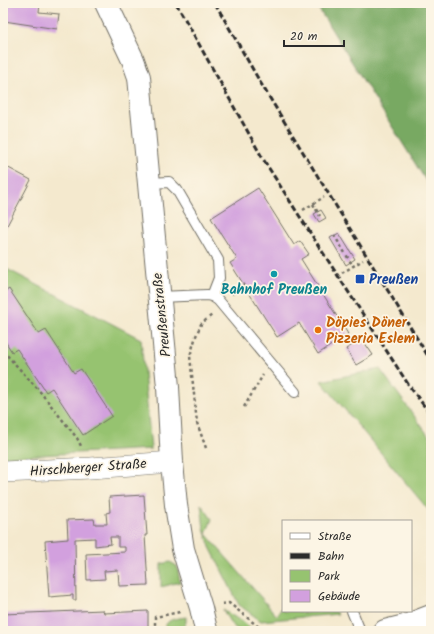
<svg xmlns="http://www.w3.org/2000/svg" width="434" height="634" font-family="Kalam,sans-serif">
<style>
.green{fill:#96c370;stroke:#60774e}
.forest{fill:#78a962;stroke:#526a46}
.building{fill:#d2a0de}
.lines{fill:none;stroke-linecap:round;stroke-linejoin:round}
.lane-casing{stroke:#716e64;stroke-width:12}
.street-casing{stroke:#716e64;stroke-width:22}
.secondary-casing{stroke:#716e64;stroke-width:24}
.path{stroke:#716e64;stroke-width:2.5;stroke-dasharray:3 3;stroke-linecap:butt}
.lane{stroke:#fff;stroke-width:10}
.street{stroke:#fff;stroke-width:21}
.secondary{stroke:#fff;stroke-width:22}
.rail{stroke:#2b2b2b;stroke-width:3;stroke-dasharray:6 3;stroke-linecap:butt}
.culture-dot{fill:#0f9aa8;stroke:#fcf5e5;stroke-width:1.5}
.transit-dot{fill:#1a4fb4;stroke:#fcf5e5;stroke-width:1.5}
.food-dot{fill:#e8710a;stroke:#fcf5e5;stroke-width:1.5}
.labels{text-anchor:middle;stroke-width:3.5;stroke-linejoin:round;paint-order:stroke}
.transit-label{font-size:14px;font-weight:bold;fill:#164399;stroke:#fcf5e5;text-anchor:start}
.culture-label{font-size:14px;font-weight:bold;fill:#0d838f;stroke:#fcf5e5}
.street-label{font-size:14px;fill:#2b2b2b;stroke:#fcf5e5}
.food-label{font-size:14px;font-weight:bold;fill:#c56008;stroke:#fcf5e5;text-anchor:start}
</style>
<rect width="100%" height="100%" fill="#fcf5e5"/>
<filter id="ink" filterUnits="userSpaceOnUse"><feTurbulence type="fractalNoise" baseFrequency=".025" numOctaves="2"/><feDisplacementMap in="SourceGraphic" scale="8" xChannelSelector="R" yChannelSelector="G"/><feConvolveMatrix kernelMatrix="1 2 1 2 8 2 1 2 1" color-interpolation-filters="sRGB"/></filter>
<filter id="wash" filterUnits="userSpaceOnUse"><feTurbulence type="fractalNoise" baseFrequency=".012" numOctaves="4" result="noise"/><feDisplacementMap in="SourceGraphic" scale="16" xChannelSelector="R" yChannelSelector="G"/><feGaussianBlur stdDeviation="0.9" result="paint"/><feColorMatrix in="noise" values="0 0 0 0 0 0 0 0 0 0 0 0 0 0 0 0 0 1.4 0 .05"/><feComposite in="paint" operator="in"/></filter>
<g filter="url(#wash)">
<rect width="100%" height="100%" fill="#f4e9ce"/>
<!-- green -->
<g class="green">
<path d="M3 267 141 339 151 449 3 457Z"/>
<path d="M380 369 431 439V513L321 381Z"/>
<path d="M201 504 212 519 206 534 277 616 283 605V611H295L305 613 320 611H335L338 614 261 621 239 605 210 547 204 529Z"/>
<path d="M170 562 177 566 180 582 161 587V564Z"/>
<path d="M223 610 243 622 253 631H239L231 624Z"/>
<path d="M186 617V622L182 631H164C166 618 175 619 186 617Z"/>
</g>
<!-- forest -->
<path class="forest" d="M315 3H431V189Z"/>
<g id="blocks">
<!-- building -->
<g class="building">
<path d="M7 3H40L39 12 59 14 57 29 4 21Z"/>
<path d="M3 165 31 180 3 233Z"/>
<path d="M258 188 294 245 300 241 309 254 301 259 348 334 318 354 299 323 277 337 230 263 237 259 211 218Z"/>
<path d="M321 210 326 218 319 222 314 214Z"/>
<path d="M339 233 355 259 346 265 330 238Z"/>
<path d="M9 289 39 334 46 330 74 373 81 369 112 416 83 435 52 388 46 392 17 349 12 352 3 338V293Z"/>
<path d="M362 339 373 355 356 365 346 349Z"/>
<path d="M144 495 147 535H145L148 585 119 586 118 570 104 571 105 579 87 580 86 554 125 552V547H118V537H110L111 544 95 546V538L75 539 76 600H73V595L49 597 45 541 68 539 67 520 94 519 95 524H107L106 513 110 512 109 497Z"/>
<path d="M103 610 104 613 148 611V631H3V614Z"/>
</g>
</g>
</g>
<g filter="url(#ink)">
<use href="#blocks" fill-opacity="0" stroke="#716e64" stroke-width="1"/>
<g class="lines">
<!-- lane casing -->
<g class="lane-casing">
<g id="lane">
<path d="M149 183 169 182 177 190 218 260 219 278 212 296"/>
<path d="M159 297 207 295 212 296 218 300 295 392"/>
<path d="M352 611 360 631"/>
</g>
</g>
<!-- street casing -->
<g class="street-casing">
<path id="street" d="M3 472 91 468 172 462"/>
</g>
<!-- secondary casing -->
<g class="secondary-casing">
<g id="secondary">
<path d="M106 3 133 60 139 77 168 387 172 462 176 505 183 549 201 608 206 630"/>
<path d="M385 631 405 626 431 616"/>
</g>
</g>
<!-- path -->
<g class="path">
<path d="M313 204 320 216"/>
<path d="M303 210 324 197"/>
<path d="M334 235 353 266"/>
<path d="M342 273 363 260"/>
<path d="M232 294 244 285"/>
<path d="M3 351 37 388 77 438 82 448"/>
<path d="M244 407 263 375"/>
<path d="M206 448 197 423 190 356 196 336 201 324 212 315"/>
<path d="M222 604 229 603 260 628 267 630V631"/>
<path d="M155 631V617L180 612"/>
</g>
<!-- lane -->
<use href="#lane" class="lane"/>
<!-- street -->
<use href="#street" class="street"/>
<!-- secondary -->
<use href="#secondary" class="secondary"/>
<!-- rail -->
<g class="rail">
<path d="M176 3 263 159 318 245 410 387 431 415"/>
<path d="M215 3 260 82 431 361"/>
</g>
</g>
</g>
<!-- markers -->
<circle class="culture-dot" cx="274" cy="274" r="4"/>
<rect class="transit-dot" x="355" y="274" width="10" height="10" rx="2"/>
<circle class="food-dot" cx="318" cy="330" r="4"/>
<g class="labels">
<!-- transit labels -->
<g class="transit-label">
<text x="369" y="284">Preußen</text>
</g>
<!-- culture labels -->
<g class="culture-label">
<text x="274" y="294">Bahnhof Preußen</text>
</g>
<!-- street labels -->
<g class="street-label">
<text transform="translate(161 315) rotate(-96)" y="5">Preußenstraße</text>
<text transform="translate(88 467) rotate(-4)" y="5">Hirschberger Straße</text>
</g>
<!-- food labels -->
<g class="food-label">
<text x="326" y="327">Döpies Döner<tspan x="326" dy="16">Pizzeria Eslem</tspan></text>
</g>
</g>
<!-- margin -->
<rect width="434" height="634" fill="none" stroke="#fcf5e5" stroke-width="16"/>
<!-- legend -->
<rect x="282" y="520" width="130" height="92" fill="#fcf5e5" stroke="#a8a49b"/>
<rect x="290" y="533" width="20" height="6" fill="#ffffff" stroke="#a8a49b"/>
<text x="318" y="540" font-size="12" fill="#2b2b2b">Straße</text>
<rect x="290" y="553" width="20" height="6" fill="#2b2b2b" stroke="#a8a49b"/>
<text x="318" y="560" font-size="12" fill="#2b2b2b">Bahn</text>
<rect x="290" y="570" width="20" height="12" fill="#96c370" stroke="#a8a49b"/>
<text x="318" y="580" font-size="12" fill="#2b2b2b">Park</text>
<rect x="290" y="590" width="20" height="12" fill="#d2a0de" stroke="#a8a49b"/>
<text x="318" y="600" font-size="12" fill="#2b2b2b">Gebäude</text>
<!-- scale -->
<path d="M284 40v6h60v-6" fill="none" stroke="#2b2b2b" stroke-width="2"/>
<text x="290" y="40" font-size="12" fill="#2b2b2b" stroke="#fcf5e5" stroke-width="3" paint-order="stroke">20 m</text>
</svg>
